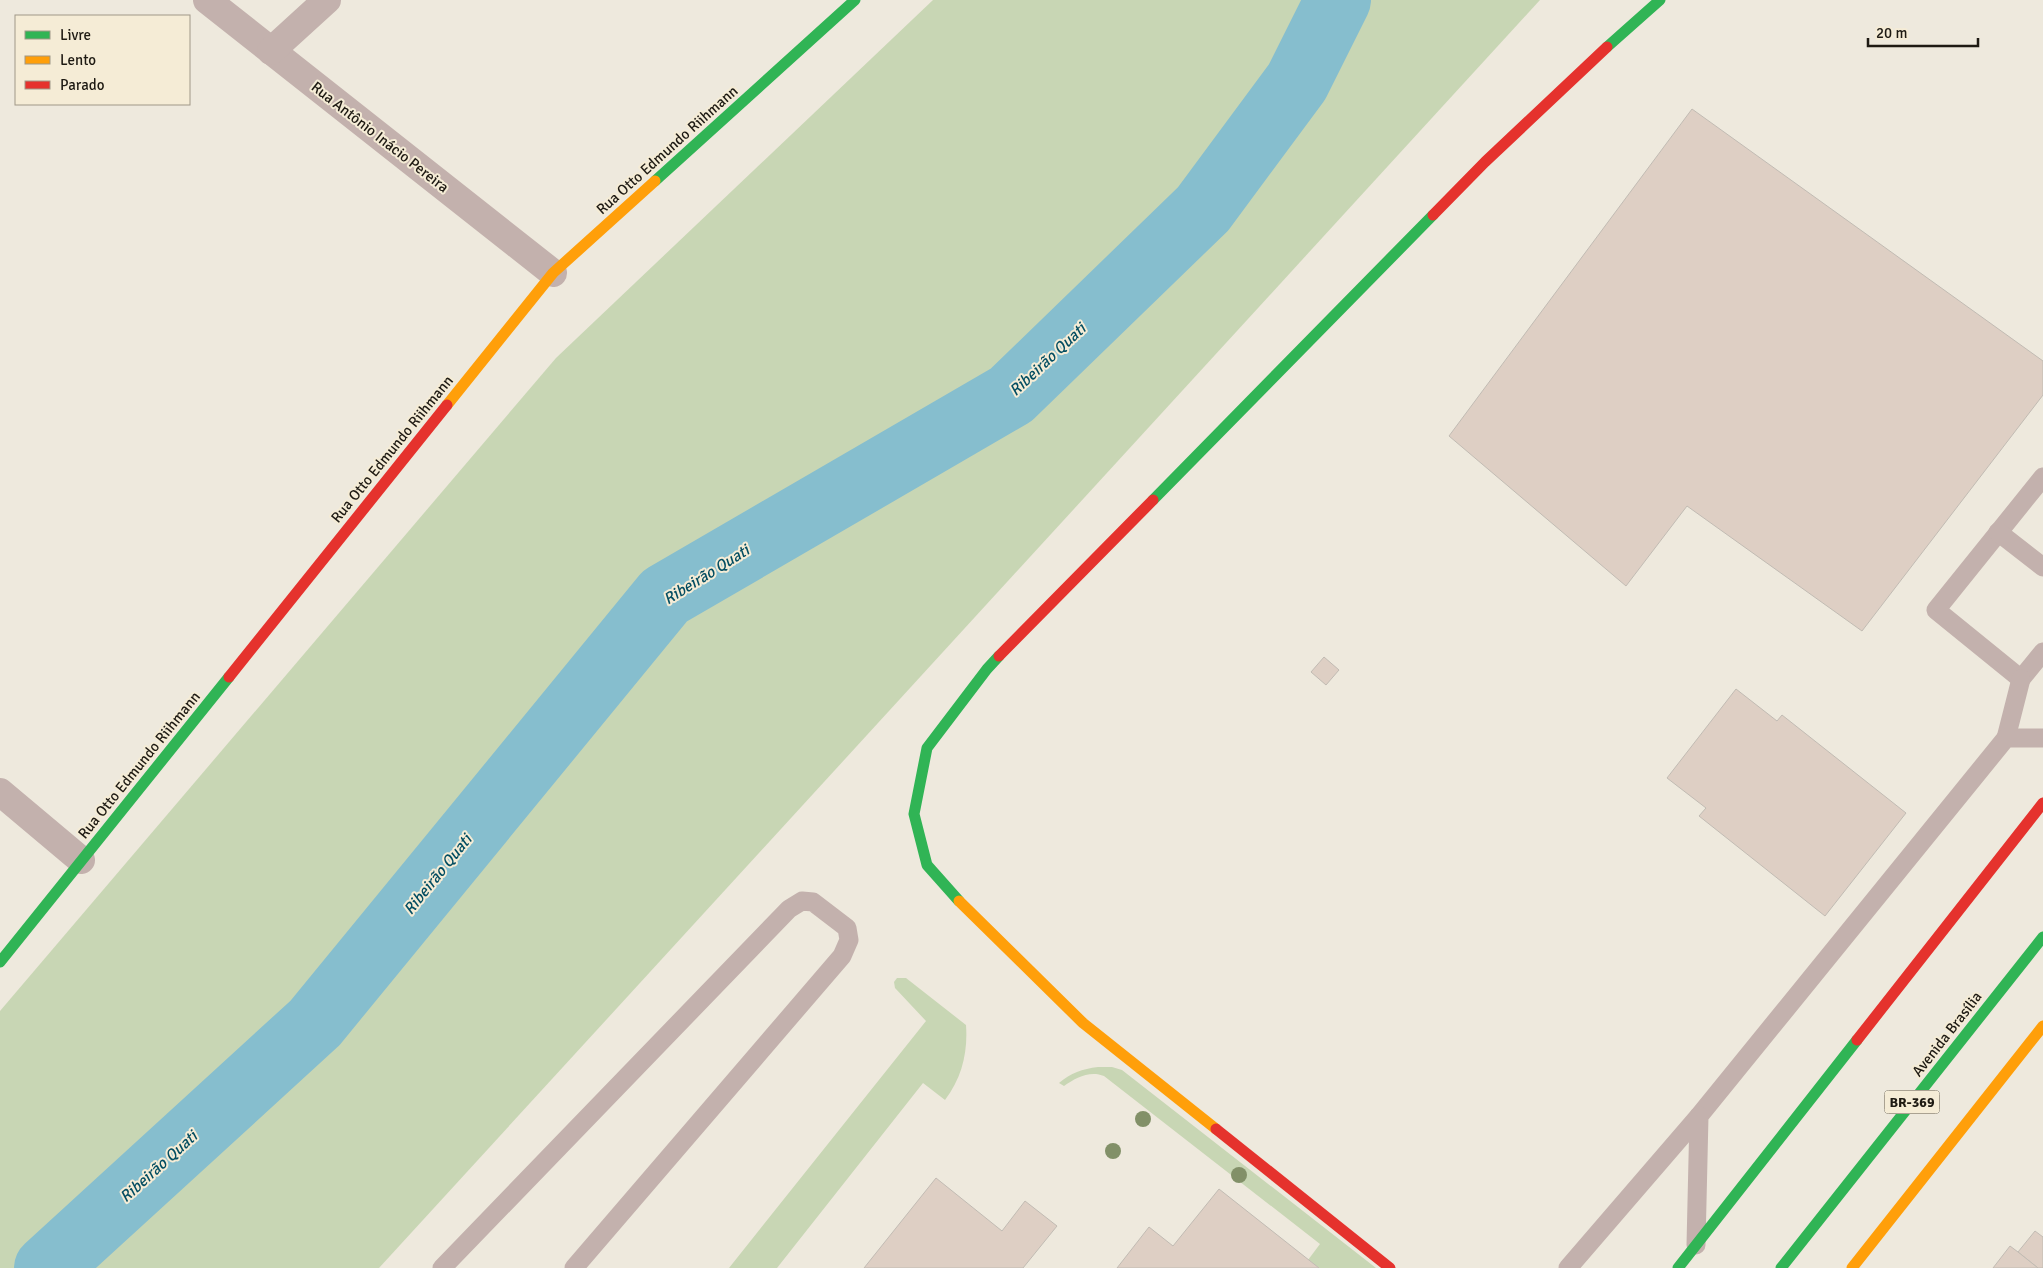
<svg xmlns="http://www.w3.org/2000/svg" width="2043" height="1268" font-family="Signika,sans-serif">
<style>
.green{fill:#c8d6b4}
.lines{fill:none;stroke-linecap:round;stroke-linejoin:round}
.river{stroke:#86bece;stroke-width:66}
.building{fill:#decfc4;stroke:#c1bbb3}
.lane{stroke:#c3b1ad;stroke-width:19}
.street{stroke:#c3b1ad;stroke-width:28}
.fast{stroke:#30b455;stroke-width:11}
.slow{stroke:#ff9f0a;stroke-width:11}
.jam{stroke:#e5322d;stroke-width:11}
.tree{fill:#829068}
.labels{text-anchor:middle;stroke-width:4;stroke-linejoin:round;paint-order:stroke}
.shield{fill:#f5ecd6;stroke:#5e594e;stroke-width:1}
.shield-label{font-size:14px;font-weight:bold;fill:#1e1a13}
.street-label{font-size:15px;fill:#1e1a13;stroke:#f5ecd6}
.water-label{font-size:16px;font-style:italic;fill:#034d61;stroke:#f5ecd6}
</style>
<rect width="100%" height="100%" fill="#eee9dd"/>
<!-- green -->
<g class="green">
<path d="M933 0H1540L379 1268H0V1011L556 358Z"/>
<path d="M897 978H906L966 1025C968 1052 962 1078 945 1100L923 1083 777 1268H729L926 1021 895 988 894 982Z"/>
<path d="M1098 1067H1112L1122 1070 1376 1268H1319L1308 1260 1320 1244 1104 1076C1090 1070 1075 1078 1064 1086L1059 1083C1071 1073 1082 1069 1098 1067Z"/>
</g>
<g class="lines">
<!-- river -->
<path class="river" d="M47 1268 315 1023 665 596 1011 395 1203 209 1297 82 1338 0"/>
</g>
<!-- building -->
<g class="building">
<path d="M1692 109 2043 361V395L1862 631 1687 506 1626 586 1449 436Z"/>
<path d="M1324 657 1339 670 1326 685 1311 672Z"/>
<path d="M1736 689 1777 721 1782 715 1906 813 1825 916 1699 816 1706 808 1667 778Z"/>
<path d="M936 1178 1002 1231 1025 1201 1057 1226 1023 1268H864Z"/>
<path d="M1219 1189 1319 1268H1117L1149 1227 1173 1246Z"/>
<path d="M2035 1231 2043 1237V1268H2038L2018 1252Z"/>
<path d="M2010 1246 2018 1252 2038 1268H1993Z"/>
</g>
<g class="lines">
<!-- lane -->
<g class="lane">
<path d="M2043 477 1936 610 2021 679 2043 652"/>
<path d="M1998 532 2043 567"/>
<path d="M2006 738 2021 679"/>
<path d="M1696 1245 1699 1116 2006 738H2043"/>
<path d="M442 1268 789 909 802 901 813 902 847 928 849 940 842 956 574 1268"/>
<path d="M1568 1268 1699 1116"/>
</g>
<!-- street -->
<g class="street">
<path d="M207 0 553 273"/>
<path d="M271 51 327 0"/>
<path d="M0 792 81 860"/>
</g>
<!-- fast -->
<g class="fast">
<path d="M1607 47 1660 0"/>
<path d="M655 181 855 0"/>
<path d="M1153 500 1433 215"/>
<path d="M959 901 927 865 914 814 927 748 987 669 999 656"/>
<path d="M0 962 229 677"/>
<path d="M1678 1268 1857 1040"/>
<path d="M1781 1268 2043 937"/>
</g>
<!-- slow -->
<g class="slow">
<path d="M447 405 553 273 655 181"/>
<path d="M959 901 1083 1023 1216 1129"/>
<path d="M1852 1268 2043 1026"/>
</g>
<!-- jam -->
<g class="jam">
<path d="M1433 215 1485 162 1607 47"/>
<path d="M999 656 1153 500"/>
<path d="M229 677 447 405"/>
<path d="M1857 1040 2043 803"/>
<path d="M1216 1129 1390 1268"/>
</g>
</g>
<!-- trees -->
<g class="tree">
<circle cx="1143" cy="1119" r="8"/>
<circle cx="1113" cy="1151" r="8"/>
<circle cx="1239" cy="1175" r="8"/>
</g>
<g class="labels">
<!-- shield labels -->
<rect class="shield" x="1884.5" y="1090.5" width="55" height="23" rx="4"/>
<g class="shield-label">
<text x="1912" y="1107">BR-369</text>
</g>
<!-- street labels -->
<g class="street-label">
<text transform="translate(380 137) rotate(38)" y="5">Rua Antônio Inácio Pereira</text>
<text transform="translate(667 150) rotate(-42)" y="5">Rua Otto Edmundo Riihmann</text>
<text transform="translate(392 449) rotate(-51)" y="5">Rua Otto Edmundo Riihmann</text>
<text transform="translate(139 765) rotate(-51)" y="5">Rua Otto Edmundo Riihmann</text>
<text transform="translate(1947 1034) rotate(-52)" y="5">Avenida Brasília</text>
</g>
<!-- water labels -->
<g class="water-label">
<text transform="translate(1047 359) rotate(-43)" y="6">Ribeirão Quati</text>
<text transform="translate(706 574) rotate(-32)" y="6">Ribeirão Quati</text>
<text transform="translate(437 874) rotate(-51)" y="6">Ribeirão Quati</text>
<text transform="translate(158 1166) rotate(-42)" y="6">Ribeirão Quati</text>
</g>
</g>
<!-- legend -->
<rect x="15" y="15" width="175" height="90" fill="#f5ecd6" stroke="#9f9888"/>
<rect x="25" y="31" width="25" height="8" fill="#30b455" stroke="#9f9888"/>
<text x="60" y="40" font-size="15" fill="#1e1a13">Livre</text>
<rect x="25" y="56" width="25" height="8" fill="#ff9f0a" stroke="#9f9888"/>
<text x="60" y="65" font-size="15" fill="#1e1a13">Lento</text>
<rect x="25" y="81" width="25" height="8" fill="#e5322d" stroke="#9f9888"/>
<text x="60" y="90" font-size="15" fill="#1e1a13">Parado</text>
<!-- scale -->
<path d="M1868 38v8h110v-8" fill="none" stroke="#1e1a13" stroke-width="2.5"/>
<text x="1876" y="38" font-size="15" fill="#1e1a13" stroke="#f5ecd6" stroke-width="4" paint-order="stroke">20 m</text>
</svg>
